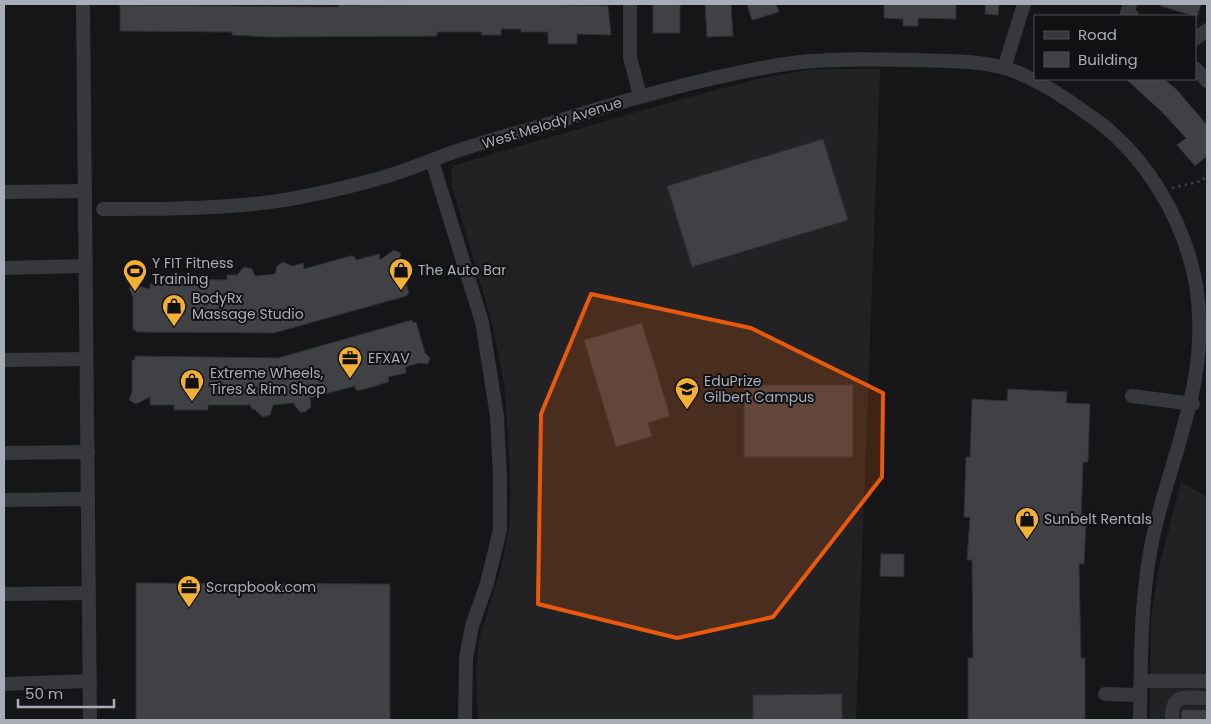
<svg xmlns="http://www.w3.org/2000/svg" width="1211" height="724" font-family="Poppins,sans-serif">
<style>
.built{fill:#222225}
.building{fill:#404145;stroke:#303034}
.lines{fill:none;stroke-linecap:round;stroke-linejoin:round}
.path{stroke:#3d3f44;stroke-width:2.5;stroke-dasharray:2.5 4;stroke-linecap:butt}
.minor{stroke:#37383d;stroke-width:14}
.marked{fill:#e8590c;fill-opacity:0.2;stroke:#e8590c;stroke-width:4;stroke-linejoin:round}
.labels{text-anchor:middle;stroke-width:4;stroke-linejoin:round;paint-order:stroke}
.street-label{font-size:14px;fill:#a8adb8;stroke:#111113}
.poi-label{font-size:14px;fill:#a8adb8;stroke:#111113;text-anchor:start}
</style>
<rect width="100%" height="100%" fill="#161618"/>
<!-- built -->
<g class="built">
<path d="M813 69H880L856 720H478L476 671 479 640 502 564 509 528 511 496 508 436 504 383 493 327 452 186 451 170 455 165 678 100 762 78Z"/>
<path d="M1181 482 1207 497V720H1150L1151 619 1158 572Z"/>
</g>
<!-- building -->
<g class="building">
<path d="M535 4 608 6 611 35 577 34V44H548V32H521V29H501V35H482V32H437V36L269 37 232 35V32L120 31V5L338 7V5Z"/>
<rect x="653" y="4" width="27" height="29"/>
<path d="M705 4H731L733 36 707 37Z"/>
<path d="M747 4H776L779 12 752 20Z"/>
<path d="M884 4H956V19L918 18V26H903V19L884 18Z"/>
<path d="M986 4H999L998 15 985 14Z"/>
<path d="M1161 4H1201L1197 17 1161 6Z"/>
<path d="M1126 79H1164L1177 90 1207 125V156L1195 166 1177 145 1186 138 1163 113Z"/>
<path d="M823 139 848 220 692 267 667 186Z"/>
<path d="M394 250 401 253 399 260 409 293 406 296 274 333 136 332V330H133V297L129 288 133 285 150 289V284L173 285V279L227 280V275H237L244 267 252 269 255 276 275 274 277 266 283 262 292 266 303 263 304 269 350 256H354L356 260 379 254 380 260Z"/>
<path d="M412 320 413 323 416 322 425 353 430 358 428 364 419 363 405 367 406 373 388 377 389 382 385 383 361 390H356L355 386 310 398 311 407 305 412H300L293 403 273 405 270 415 263 417 254 409H251V405H208V410H174V405H150V397L136 404 129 400 132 392V360H135V356L278 358Z"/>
<path d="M642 323 670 416 648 423 652 436 616 447 584 340Z"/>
<rect x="744" y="385" width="109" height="72"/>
<path d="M1008 389 1067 392 1066 403 1090 404 1088 462H1083L1081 520H1086L1084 564H1079L1081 658H1085V720H968V658H973L972 560H967L970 517H964L966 457H970L972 399 1007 401Z"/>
<path d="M881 554H904V577L880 576Z"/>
<path d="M136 583 390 584V720H136Z"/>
<path d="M842 694V720H753V695Z"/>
<path d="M1182 710H1207V720H1181Z"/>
</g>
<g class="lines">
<!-- path -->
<path class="path" d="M1172 188 1202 181 1207 173"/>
<!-- minor -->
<g class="minor">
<path d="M83 4 90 720"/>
<path d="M630 4V57L640 96"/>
<path d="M1130 4 1127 13 1132 16"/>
<path d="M1195 39 1207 30"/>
<path d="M1004 68 1024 4"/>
<path d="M1195 68 1207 81"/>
<path d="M432 161 482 322 497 416 500 478V530L487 583 472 626 466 658 465 720"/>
<path d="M4 192 85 191"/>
<path d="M103 209C153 209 203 209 254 204 295 200 337 190 377 179 401 173 424 163 448 154 482 142 517 133 552 123 626 100 702 78 779 65 818 58 873 59 913 60 942 61 976 60 1005 68 1038 78 1071 102 1099 122 1149 161 1184 221 1196 284 1211 380 1173 447 1153 537 1140 597 1141 659 1140 720"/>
<path d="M4 268 85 266"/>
<path d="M4 360 86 359"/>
<path d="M1132 396 1193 404"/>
<path d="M4 453 88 452"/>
<path d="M4 500 88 499"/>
<path d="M4 594 89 593"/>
<path d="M1141 681H1207"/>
<path d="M4 684 90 681"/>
<path d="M1105 694 1140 695"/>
<path d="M1172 720C1171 692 1185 698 1207 698"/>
</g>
</g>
<!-- marked area -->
<path class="marked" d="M591 294 751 328 883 393 882 477 773 617 677 638 538 604 541 414Z"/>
<!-- icons -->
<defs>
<g id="shop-pin" transform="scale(1.25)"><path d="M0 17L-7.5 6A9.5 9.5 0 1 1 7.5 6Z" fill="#f2b134" stroke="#111113"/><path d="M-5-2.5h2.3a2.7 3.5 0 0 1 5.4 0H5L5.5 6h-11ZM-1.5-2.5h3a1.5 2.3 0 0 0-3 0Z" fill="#111"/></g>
<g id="stadium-pin" transform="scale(1.25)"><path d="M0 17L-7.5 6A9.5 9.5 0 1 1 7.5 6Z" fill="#f2b134" stroke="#111113"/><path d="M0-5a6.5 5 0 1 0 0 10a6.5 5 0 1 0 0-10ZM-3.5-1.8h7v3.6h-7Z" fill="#111"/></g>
<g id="office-pin" transform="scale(1.25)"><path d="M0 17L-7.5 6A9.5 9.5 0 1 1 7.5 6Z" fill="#f2b134" stroke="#111113"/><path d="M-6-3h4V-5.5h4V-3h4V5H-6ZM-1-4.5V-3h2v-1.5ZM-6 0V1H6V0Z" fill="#111"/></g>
<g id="school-pin" transform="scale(1.25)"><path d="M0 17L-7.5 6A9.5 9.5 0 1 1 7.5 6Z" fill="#f2b134" stroke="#111113"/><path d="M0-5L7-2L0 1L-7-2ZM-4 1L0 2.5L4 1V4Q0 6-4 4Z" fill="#111"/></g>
</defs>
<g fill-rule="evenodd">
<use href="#shop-pin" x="401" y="270"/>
<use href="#stadium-pin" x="135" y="271"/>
<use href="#shop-pin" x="174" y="306"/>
<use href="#office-pin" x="350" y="358"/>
<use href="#shop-pin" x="192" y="381"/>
<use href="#school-pin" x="687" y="389"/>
<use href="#shop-pin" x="1027" y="519"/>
<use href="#office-pin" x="189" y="587"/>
</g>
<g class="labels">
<!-- street labels -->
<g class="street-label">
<text transform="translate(552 123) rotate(-17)" y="5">West Melody Avenue</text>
</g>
<!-- poi labels -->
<g class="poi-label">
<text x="152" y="268">Y FIT Fitness<tspan x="152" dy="16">Training</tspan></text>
<text x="418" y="275">The Auto Bar</text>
<text x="192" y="303">BodyRx<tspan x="192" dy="16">Massage Studio</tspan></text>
<text x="368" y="363">EFXAV</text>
<text x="210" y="378">Extreme Wheels,<tspan x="210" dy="16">Tires &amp; Rim Shop</tspan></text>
<text x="704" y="386">EduPrize<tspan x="704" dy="16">Gilbert Campus</tspan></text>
<text x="1044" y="524">Sunbelt Rentals</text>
<text x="206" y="592">Scrapbook.com</text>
</g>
</g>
<!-- border -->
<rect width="1211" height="724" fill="none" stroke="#a8adb8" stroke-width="10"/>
<!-- legend -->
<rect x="1034" y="15" width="162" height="65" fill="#111113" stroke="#4d4f55"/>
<rect x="1044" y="31" width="25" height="8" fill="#37383d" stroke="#4d4f55"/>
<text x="1078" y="40" font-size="15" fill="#a8adb8">Road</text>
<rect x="1044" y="52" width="25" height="15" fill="#404145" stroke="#4d4f55"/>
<text x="1078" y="65" font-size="15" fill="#a8adb8">Building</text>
<!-- scale -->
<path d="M18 699v8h96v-8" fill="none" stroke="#a8adb8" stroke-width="2.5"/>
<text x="25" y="699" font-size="15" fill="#a8adb8" stroke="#111113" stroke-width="4" paint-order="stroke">50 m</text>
</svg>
